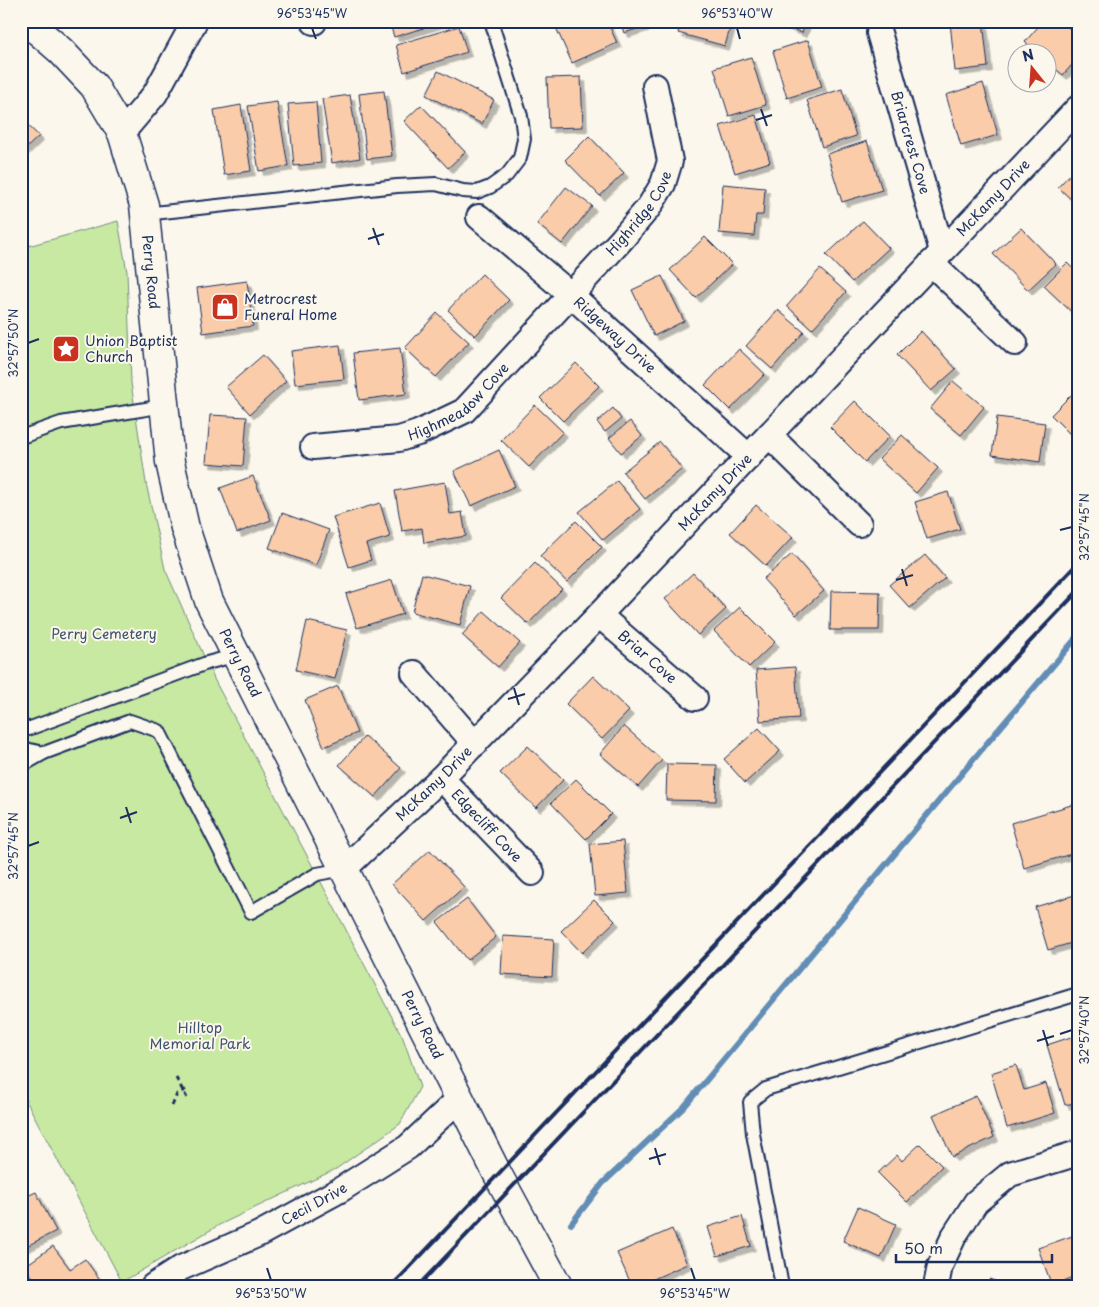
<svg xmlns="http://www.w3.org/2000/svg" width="1099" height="1307" font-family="'Playpen Sans',sans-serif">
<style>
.green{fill:#c8e9a2;stroke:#728c80}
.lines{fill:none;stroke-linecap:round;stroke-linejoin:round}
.stream{stroke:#628db6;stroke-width:6}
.building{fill:#facca9;stroke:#1b2f5e;filter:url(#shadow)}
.lane-casing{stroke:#1b2f5e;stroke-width:16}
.street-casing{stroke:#1b2f5e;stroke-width:28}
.secondary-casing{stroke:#1b2f5e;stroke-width:31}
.path{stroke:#1b2f5e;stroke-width:3;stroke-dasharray:5 4;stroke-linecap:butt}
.lane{stroke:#fbf7ec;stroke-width:12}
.street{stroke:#fbf7ec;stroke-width:24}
.secondary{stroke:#fbf7ec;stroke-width:28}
.rail{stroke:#1b2f5e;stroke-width:4}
.ticks{fill:none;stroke:#1b2f5e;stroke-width:2}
.labels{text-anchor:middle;stroke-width:4;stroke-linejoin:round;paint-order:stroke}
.street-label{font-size:14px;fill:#1b2f5e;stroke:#fbf7ec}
.poi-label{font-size:14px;fill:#1b2f5e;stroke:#fbf7ec;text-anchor:start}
.park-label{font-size:14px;fill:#3e546c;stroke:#fbf7ec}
.neatline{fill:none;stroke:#1b2f5e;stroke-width:2}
.ticks-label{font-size:12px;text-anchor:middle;fill:#1b2f5e}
</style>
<defs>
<filter id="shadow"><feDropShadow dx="4.5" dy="4.5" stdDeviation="0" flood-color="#0004"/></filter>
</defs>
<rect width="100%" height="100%" fill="#fbf7ec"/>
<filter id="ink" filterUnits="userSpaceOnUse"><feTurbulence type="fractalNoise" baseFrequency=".02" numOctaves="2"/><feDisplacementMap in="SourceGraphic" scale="10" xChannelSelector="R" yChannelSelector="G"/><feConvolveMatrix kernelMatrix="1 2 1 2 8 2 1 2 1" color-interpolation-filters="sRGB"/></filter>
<g filter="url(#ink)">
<!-- green -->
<path class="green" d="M118 221 127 272 131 383 146 483 165 569 215 681 403 1038 420 1087 400 1124 336 1169 219 1225 122 1282 21 1091V248Z"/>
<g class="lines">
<!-- stream -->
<path class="stream" d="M571 1224 603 1183 684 1107 988 742 1078 636"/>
</g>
<!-- building -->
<g class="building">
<path d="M389 21H446L394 37Z"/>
<path d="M553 21H607L617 43 572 63Z"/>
<path d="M620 21H662L624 33Z"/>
<path d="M681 21H732L725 46 678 33Z"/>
<path d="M774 21H807L802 33Z"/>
<path d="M960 21H983L988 67 955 71 950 22Z"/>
<path d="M1043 21H1061L1078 36V58L1063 75 1046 61V52H1037L1025 42Z"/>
<path d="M459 26 467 52 404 72 396 45Z"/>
<path d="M808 40 822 87 787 98 773 51Z"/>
<path d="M751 57 766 105 729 116 714 68Z"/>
<path d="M438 71 494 100 482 124 426 95Z"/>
<path d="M581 77 583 127 549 128 547 78Z"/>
<path d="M983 83 998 135 961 146 946 95Z"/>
<path d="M842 89 856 136 822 147 807 100Z"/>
<path d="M384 91 392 156 367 159 359 94Z"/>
<path d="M350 95 360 158 332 163 322 99Z"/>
<path d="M277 102 288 166 259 171 248 106Z"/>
<path d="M316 102 321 163 294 166 288 104Z"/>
<path d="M241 105 251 171 224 175 214 110Z"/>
<path d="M421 105 465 152 448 168 404 121Z"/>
<path d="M756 115 770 162 735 173 720 126Z"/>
<path d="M21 119 39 136 21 153Z"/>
<path d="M589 136 624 173 600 196 565 160Z"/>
<path d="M867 141 882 190 842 202 827 154Z"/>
<path d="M1078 166V206L1058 187Z"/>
<path d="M723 184 765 188 763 215H756L754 236 719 233Z"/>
<path d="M566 187 592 206 562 244 537 224Z"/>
<path d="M863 221 889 248 852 282 826 255Z"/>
<path d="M1021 228 1056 264 1028 290 993 254Z"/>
<path d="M705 237 732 264 696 298 670 270Z"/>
<path d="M1067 263 1078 273V318L1044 286Z"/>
<path d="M820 269 846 292 812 329 787 306Z"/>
<path d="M482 274 509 300 475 336 448 310Z"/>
<path d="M662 276 684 321 654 336 632 290Z"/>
<path d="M247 281 253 326 203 333 197 288Z"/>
<path d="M778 310 804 332 772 369 746 346Z"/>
<path d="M437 313 469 342 436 377 405 348Z"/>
<path d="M921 331 956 369 931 391 897 355Z"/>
<path d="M340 345 344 379 295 384 291 351Z"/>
<path d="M400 348 406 394 359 400 353 353Z"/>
<path d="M739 349 765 374 730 410 705 385Z"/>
<path d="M263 355 286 381 250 414 226 387Z"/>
<path d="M576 363 599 386 563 421 540 398Z"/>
<path d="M953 381 984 407 961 435 930 409Z"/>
<path d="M1078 388V432L1073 437 1051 415Z"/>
<path d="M855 401 890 436 865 462 830 427Z"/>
<path d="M535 405 563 432 529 467 501 440Z"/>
<path d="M613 408 621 419 605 432 597 422Z"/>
<path d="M210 415 247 417 243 466 206 463Z"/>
<path d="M997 417 1045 423 1040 462 992 455Z"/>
<path d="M630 421 642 436 621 453 609 438Z"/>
<path d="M902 435 938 468 916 493 879 459Z"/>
<path d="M660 442 682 469 645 499 623 472Z"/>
<path d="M499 450 515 486 471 506 454 471Z"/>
<path d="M253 476 271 520 237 533 220 488Z"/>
<path d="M617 481 640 509 603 540 579 512Z"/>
<path d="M445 482 450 514 462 512 466 536 424 543 422 528 402 531 395 491Z"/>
<path d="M948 492 960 529 927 539 915 502Z"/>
<path d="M380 503 390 537 366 544 371 560 349 567 333 517Z"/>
<path d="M756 505 793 537 766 566 730 533Z"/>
<path d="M282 513 329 530 316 565 269 548Z"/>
<path d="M576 521 602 547 567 582 540 556Z"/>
<path d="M792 554 824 591 796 615 763 579Z"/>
<path d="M925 555 945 578 910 608 889 585Z"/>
<path d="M535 563 562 589 528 624 501 598Z"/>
<path d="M693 573 726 609 698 635 665 599Z"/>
<path d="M422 574 470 586 460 625 412 612Z"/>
<path d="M392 580 403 614 357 628 346 594Z"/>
<path d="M831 591 880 592 879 630H830Z"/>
<path d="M740 607 775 642 749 667 714 631Z"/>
<path d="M484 611 520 643 498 667 462 635Z"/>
<path d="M307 621 347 630 335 679 296 670Z"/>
<path d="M795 667 799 718 760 721 756 670Z"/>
<path d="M593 676 629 711 602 739 566 704Z"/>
<path d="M338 686 357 733 324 747 305 700Z"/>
<path d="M624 726 662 760 638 787 600 754Z"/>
<path d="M759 728 780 751 745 783 724 759Z"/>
<path d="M365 736 401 768 375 797 339 765Z"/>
<path d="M528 746 563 780 536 808 500 773Z"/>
<path d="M667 764 717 765 716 801 666 800Z"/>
<path d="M576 779 611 814 586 839 551 803Z"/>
<path d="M1078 803V852L1024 868 1011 823Z"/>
<path d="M623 841 628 893 595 896 590 844Z"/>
<path d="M430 850 464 887 426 921 392 884Z"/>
<path d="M1078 894V941L1048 950 1035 907Z"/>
<path d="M467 899 496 937 467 960 437 922Z"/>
<path d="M594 900 615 921 582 953 561 931Z"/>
<path d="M503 936 554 939 552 977 501 974Z"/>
<path d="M1071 1037 1078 1059V1102L1065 1105 1047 1045Z"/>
<path d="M1016 1065 1024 1090 1046 1083 1055 1113 1007 1128 991 1073Z"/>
<path d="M976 1096 994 1137 952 1157 933 1115Z"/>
<path d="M920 1144 942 1166 907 1202 878 1173 897 1155 902 1161Z"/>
<path d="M36 1192 56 1231 21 1249V1199Z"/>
<path d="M858 1207 896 1224 881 1258 843 1241Z"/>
<path d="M742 1216 751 1246 717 1256 708 1227Z"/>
<path d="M672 1229 687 1264 638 1286H632L617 1253Z"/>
<path d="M1078 1234V1276L1052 1286 1038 1248Z"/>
<path d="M53 1246 70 1269 85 1259 100 1280 91 1286H39L25 1266Z"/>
<path d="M989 1279 1010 1286H986Z"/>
</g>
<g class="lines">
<!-- lane casing -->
<g class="lane-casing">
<g id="lane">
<path d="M145 214 397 186 436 184 463 191 477 192 490 187 507 175 520 158 524 139 521 116 491 21"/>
<path d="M21 437 61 423 164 406"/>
<path d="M21 725 28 729 207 663 237 655"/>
<path d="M21 748 44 753"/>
<path d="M21 766 44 753 130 721 159 731 251 912 317 874 344 869"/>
<path d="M782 1286 753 1134 750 1102 766 1089 1078 994"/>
</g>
</g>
<!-- street casing -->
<g class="street-casing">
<g id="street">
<path d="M314 21V22"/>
<path id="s1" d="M879 33 942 251"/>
<path d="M122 133 155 94 195 21"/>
<path id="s2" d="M479 217 570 294 749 457"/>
<path d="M931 263 1015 343"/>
<path d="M769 435 859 524"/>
<path id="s3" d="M313 447 399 439 418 433 464 411 622 239 649 207 663 184 670 161 655 86"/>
<path id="s4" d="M599 615 695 698"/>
<path d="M414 673 475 744"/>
<path id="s5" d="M441 778 532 873"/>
<path id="s6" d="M344 869 441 778 599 615 1078 108"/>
<path id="s7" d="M153 1286 181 1268 259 1234 340 1190 408 1147 459 1099"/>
<path d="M936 1286 940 1266 954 1236 976 1202 1010 1174 1078 1153"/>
</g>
</g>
<!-- secondary casing -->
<g class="secondary-casing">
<g id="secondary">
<path id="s8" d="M23 21 38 31 61 51 94 86 122 133 144 205 170 462 185 528 209 601 498 1175 558 1286"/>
</g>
</g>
<!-- path -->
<g class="path">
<path d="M176 1078 187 1098"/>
<path d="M172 1106 177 1094 187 1089"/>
</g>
<!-- lane -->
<use href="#lane" class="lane"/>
<!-- street -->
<use href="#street" class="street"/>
<!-- secondary -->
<use href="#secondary" class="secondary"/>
<!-- rail -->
<g class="rail">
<path d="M392 1286 1078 563"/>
<path d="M418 1286 1078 591"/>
</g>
</g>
</g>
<!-- ticks -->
<path class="ticks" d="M312 28 316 39M737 28 740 39M761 109 767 126M756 120 772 115M373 228 379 245M368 239 384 234M28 343 39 339M1060 530 1072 527M902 569 907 586M896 580 913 575M514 688 519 705M508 699 525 694M126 807 131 823M120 818 137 812M28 846 39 842M1043 1030 1048 1046M1060 1034 1072 1030M1037 1041 1054 1036M655 1148 660 1165M649 1159 666 1154M267 1268 271 1280M691 1268 695 1280"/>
<!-- icons -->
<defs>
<g id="shop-square" transform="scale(1.4375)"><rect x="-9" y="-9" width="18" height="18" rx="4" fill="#c8321e" stroke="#fbf7ec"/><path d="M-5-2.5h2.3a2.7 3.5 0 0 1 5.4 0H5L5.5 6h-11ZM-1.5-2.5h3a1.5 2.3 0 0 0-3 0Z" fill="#fff"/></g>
<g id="sight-square" transform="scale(1.4375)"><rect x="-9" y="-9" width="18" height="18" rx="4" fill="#c8321e" stroke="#fbf7ec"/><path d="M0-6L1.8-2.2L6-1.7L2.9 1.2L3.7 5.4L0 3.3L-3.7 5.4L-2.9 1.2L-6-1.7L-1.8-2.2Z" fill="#fff"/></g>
</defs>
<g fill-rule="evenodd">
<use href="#shop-square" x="225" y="307"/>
<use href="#sight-square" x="66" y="349"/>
</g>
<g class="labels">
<!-- street labels -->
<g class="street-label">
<text dy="5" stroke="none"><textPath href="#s1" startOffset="114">Briarcrest Cove</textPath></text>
<text dy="5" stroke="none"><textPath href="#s6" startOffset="934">McKamy Drive</textPath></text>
<text dy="5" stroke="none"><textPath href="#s3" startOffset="422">Highridge Cove</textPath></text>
<text dy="5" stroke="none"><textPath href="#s8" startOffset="294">Perry Road</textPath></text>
<text dy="5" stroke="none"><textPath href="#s2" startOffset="180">Ridgeway Drive</textPath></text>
<text dy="5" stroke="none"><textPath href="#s3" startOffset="158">Highmeadow Cove</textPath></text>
<text dy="5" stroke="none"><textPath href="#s6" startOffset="529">McKamy Drive</textPath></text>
<text dy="5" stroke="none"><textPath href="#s4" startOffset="64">Briar Cove</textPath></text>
<text dy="5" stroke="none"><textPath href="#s8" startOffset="699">Perry Road</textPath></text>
<text dy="5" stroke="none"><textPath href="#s6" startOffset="124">McKamy Drive</textPath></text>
<text dy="5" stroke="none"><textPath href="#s5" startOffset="66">Edgecliff Cove</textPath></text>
<text dy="5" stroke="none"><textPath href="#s8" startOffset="1104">Perry Road</textPath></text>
<text dy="5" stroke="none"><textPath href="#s7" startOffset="181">Cecil Drive</textPath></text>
</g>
<!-- poi labels -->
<g class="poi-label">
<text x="244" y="304">Metrocrest<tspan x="244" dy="16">Funeral Home</tspan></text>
<text x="85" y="346">Union Baptist<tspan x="85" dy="16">Church</tspan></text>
</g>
<!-- park labels -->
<g class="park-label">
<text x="104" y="639">Perry Cemetery</text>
<text x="200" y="1033">Hilltop<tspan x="200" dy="16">Memorial Park</tspan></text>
</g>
</g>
<!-- margin -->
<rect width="1099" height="1307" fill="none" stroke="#fbf7ec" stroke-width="55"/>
<!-- north arrow -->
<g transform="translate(1032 68) rotate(343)"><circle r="24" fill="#fbf7ec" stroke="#a1a7b3"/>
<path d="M0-4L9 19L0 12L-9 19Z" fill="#c8321e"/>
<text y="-8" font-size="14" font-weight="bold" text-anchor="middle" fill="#1b2f5e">N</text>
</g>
<!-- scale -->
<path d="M896 1254v8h156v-8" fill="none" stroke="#1b2f5e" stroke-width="2.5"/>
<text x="904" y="1254" font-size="15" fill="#1b2f5e" stroke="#fbf7ec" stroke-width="4" paint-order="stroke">50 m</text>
<rect x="28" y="28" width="1044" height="1252" class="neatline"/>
<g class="ticks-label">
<text x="312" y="18">96°53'45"W</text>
<text x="737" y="18">96°53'40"W</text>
<text transform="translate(14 343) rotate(-90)" y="4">32°57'50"N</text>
<text transform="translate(1085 527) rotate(-90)" y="4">32°57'45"N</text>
<text transform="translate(14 846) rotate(-90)" y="4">32°57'45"N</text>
<text transform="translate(1085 1030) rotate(-90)" y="4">32°57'40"N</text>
<text x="271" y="1298">96°53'50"W</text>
<text x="695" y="1298">96°53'45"W</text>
</g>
</svg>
